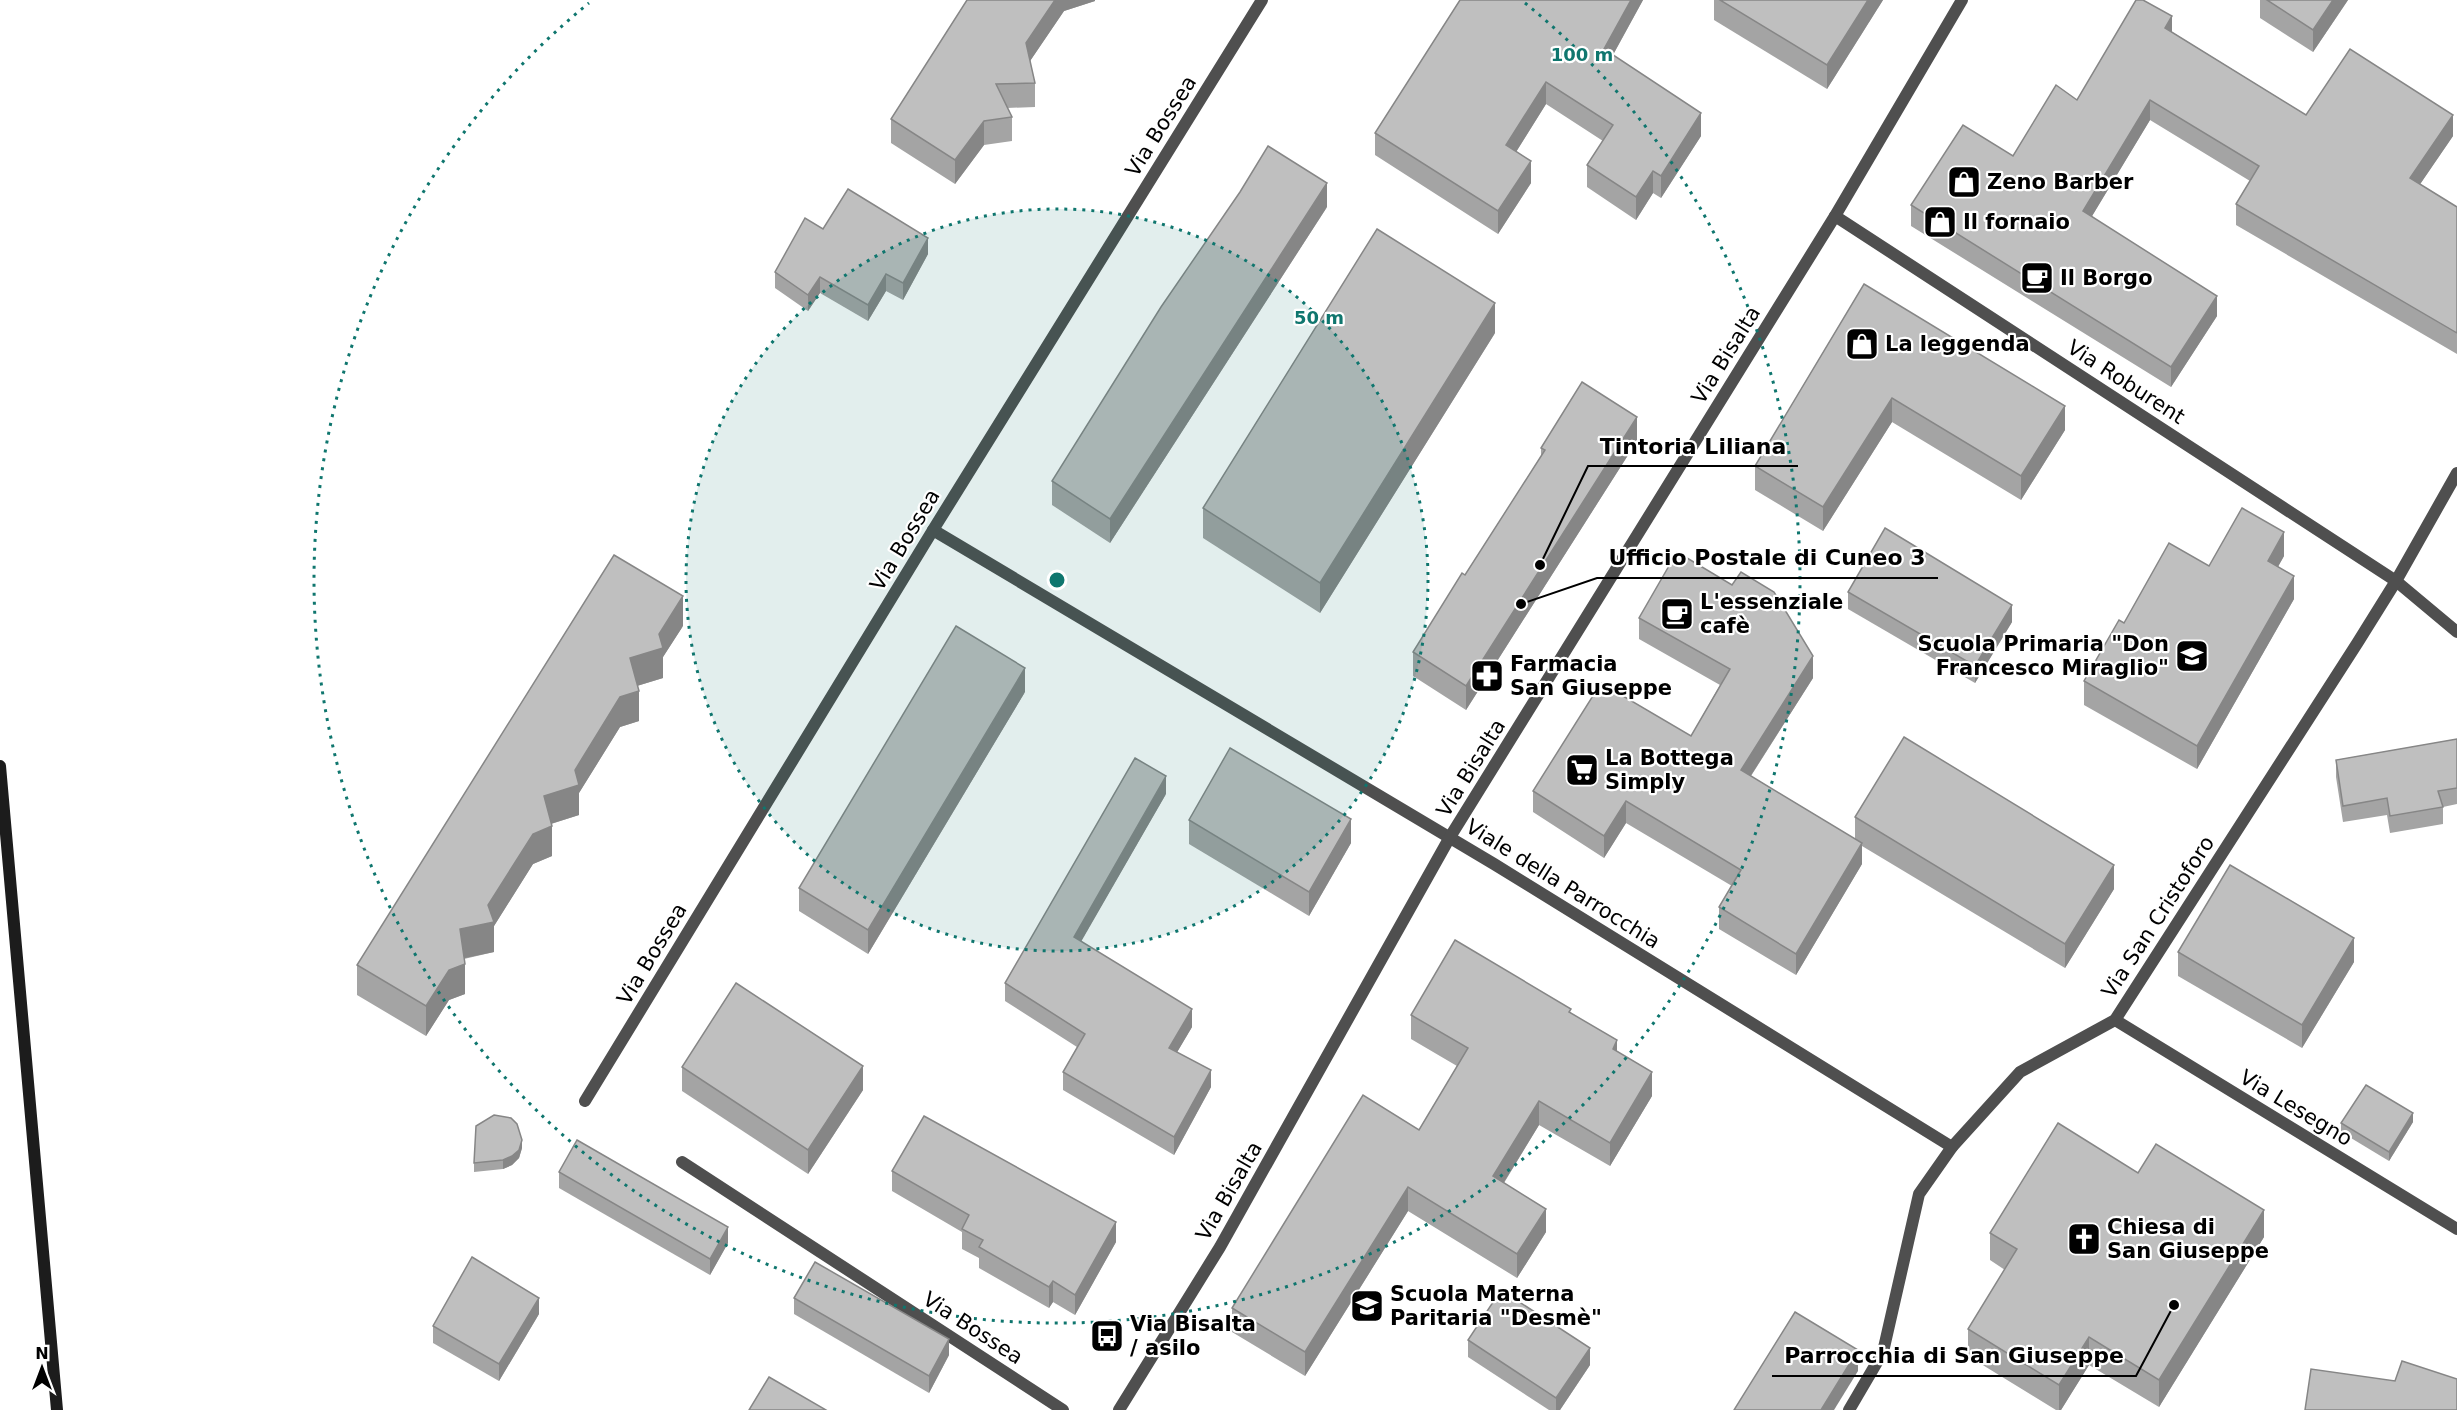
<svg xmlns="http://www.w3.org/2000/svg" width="2457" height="1410" font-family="'DejaVu Sans',sans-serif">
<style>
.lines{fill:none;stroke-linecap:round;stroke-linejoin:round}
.minor{stroke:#4f4f4f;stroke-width:12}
.tertiary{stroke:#4f4f4f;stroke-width:12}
.secondary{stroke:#1c1c1c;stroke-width:12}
.wall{fill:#a4a4a4}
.shaded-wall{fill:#868686}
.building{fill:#bfbfbf;stroke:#868686;stroke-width:1.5}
.ring{fill:none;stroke:#0f766e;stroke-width:3;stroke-dasharray:3 6}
.labels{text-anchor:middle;stroke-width:4.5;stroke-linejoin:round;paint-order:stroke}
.street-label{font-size:21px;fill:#000;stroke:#fff}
.poi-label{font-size:21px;font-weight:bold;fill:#000;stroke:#fff;text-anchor:start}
.centre{fill:#0f766e;stroke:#fff;stroke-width:3}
.ring-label{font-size:18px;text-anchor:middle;font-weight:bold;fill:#0f766e;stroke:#fff;stroke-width:4.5;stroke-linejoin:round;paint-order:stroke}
.leader{fill:none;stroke:#000;stroke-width:2}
.callout-dot{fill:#000;stroke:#fff;stroke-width:2}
.callout-label{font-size:22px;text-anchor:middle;font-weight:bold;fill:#000;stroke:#fff;stroke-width:4.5;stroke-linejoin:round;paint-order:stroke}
</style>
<rect width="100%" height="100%" fill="#fff"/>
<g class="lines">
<!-- minor -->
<g class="minor">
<path d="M1835 216 2396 581 2457 632"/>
<path d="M933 530 1494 864 1952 1147"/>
<path d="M2115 1020 2457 1229"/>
<path d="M585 1101 933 530 1262 0"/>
<path d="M682 1162 1063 1410"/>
<path d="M1849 1410 1883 1352 1919 1194 1952 1147 2020 1072 2115 1020 2358 642 2396 581 2457 473"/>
</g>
<!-- tertiary -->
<path class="tertiary" d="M1119 1410 1220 1247 1450 837 1835 216 1962 0"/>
<!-- secondary -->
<path class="secondary" d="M0 766 57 1410"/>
</g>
<!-- wall -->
<g class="wall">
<path d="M967 0H1095V1L1064 11 1030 61 1035 83V107L1007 108 1012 117V141L984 145 955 184 891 143V119Z"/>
<path d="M1460 0H1643L1613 55 1701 136 1661 198 1653 193 1636 220 1587 187V165L1603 141 1546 104 1516 152 1531 183 1498 234 1375 155V133Z"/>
<path d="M1714 0H1883L1827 89 1714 20Z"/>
<path d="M2260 0H2348L2313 52 2260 18Z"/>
<path d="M2172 32 2306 115 2453 136 2420 184 2457 207V354L2236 225V204L2250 181 2150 120 2092 216 2217 316 2171 387 1911 226V205L2013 156 2077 100Z"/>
<path d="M1327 207 1110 543 1052 505V481Z"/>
<path d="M823 229 928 254 903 300 886 291 868 321 820 293 808 311 775 288V272Z"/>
<path d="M1864 284 2065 430 2021 500 1892 422 1823 531 1755 490V466Z"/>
<path d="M1495 333 1320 613 1203 538V508Z"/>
<path d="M1637 441 1466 710 1413 676V652L1465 575 1541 456V448Z"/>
<path d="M2284 556 2278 566 2294 599 2197 769 2084 705V681L2209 566Z"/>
<path d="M1848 592 2012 622 1975 683 1848 609Z"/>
<path d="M1639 618 1813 678 1751 776 1855 839V817L2114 889 2065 968 1862 846V864L1796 975 1719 929V907L1732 886 1626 823 1604 858 1533 812V791L1691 736 1720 685 1639 639Z"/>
<path d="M683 626 663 657V678L637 686 639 721 620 727 579 793V815L551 824 552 856 533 864 494 926V952L464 959 465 994 449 1000 426 1036 357 995V965Z"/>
<path d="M1025 692 868 954 799 911V888Z"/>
<path d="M2457 739V804L2443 807V824L2390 833 2387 815 2343 822 2336 777V760Z"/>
<path d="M1166 794 1081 941 1192 1027 1177 1052 1211 1087 1174 1155 1063 1090V1072L1077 1047 1005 1001V983Z"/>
<path d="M1189 820 1351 843 1309 916 1189 844Z"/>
<path d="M2178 952 2354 962 2302 1048 2178 976Z"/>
<path d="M1571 1013 1617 1052 1652 1096 1610 1166 1539 1125 1504 1183 1546 1232 1517 1278 1408 1211 1305 1376 1232 1332V1308L1419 1130 1457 1066 1411 1039V1015Z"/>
<path d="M682 1067 863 1090 808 1174 682 1091Z"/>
<path d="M2413 1122 2389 1161 2341 1132V1123Z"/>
<path d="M522 1148 519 1158 512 1165 503 1169 474 1172V1163Z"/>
<path d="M892 1171 1116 1242 1075 1315 1053 1302 1049 1308 979 1268V1258L962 1249V1232L892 1191Z"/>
<path d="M559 1172 728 1243 710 1275 559 1188Z"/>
<path d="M2138 1173 2264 1237 2159 1407 2089 1365 2061 1410H2056L1968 1356V1329L2005 1270 1990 1260V1233Z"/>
<path d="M794 1298 949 1355 929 1393 794 1314Z"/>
<path d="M539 1314 499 1381 433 1343V1326Z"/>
<path d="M1468 1340 1590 1365 1560 1410H1549L1468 1357Z"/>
</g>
<!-- shaded-wall -->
<g class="shaded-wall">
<path d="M1055 0H1095V1L1064 11 1026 67V43Z"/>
<path d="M1631 0H1643L1604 71V49Z"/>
<path d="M1868 0H1883L1827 89V65Z"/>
<path d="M2333 0H2348L2313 52V30Z"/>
<path d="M2172 16V37L2165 28Z"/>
<path d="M1546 82V104L1506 168V145Z"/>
<path d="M2150 100V120L2083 231V211Z"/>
<path d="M1701 113V136L1661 198V176Z"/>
<path d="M2453 115V136L2410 199V178Z"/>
<path d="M984 121V145L955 184V160Z"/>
<path d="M1531 161V183L1498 234V211Z"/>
<path d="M1653 171V193L1636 220V197Z"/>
<path d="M1327 183V207L1110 543V519Z"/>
<path d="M928 238V254L903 300V283Z"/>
<path d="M886 274V291L868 321V305Z"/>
<path d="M820 277V293L808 311V295Z"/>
<path d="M2217 296V316L2171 387V367Z"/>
<path d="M1495 303V333L1320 613V583Z"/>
<path d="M1892 398V422L1823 531V507Z"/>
<path d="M2065 406V430L2021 500V476Z"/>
<path d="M1637 417V441L1466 710V686Z"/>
<path d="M2284 532V556L2268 585V561Z"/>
<path d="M2294 576V599L2197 769V746Z"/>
<path d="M683 596V626L663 657V678L630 688V658L659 634Z"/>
<path d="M2012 605V622L1975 683V666Z"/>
<path d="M1813 656V678L1741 791V770Z"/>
<path d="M1025 668V692L868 954V930Z"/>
<path d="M639 691V721L620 727 579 793V815L544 826V796L575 770 620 697Z"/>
<path d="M1166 776V794L1074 954V937Z"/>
<path d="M1626 801V823L1604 858V836Z"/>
<path d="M1351 819V843L1309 916V892Z"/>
<path d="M552 826V856L533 864 494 926V952L460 959V929L488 905 533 834Z"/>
<path d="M1862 843V864L1796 975V954Z"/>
<path d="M2114 865V889L2065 968V944Z"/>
<path d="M2354 938V962L2302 1048V1025Z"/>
<path d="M465 964V994L449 1000 426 1036V1006L449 970Z"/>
<path d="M1192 1009V1027L1169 1066V1048Z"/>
<path d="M1617 1040V1064L1613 1049Z"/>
<path d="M863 1066V1090L808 1174V1150Z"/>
<path d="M1211 1070V1087L1174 1155V1137Z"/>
<path d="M1652 1072V1096L1610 1166V1143Z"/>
<path d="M1539 1101V1125L1493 1200V1176Z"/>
<path d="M2413 1113V1122L2389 1161V1152Z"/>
<path d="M522 1140V1148L519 1158 512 1165 503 1169V1160Z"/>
<path d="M1408 1187V1211L1305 1376V1352Z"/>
<path d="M1546 1209V1232L1517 1278V1254Z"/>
<path d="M2264 1210V1237L2159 1407V1380Z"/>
<path d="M1116 1222V1242L1075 1315V1295Z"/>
<path d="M728 1227V1243L710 1275V1259Z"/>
<path d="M1053 1281V1302L1049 1308V1287Z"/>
<path d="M539 1298V1314L499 1381V1364Z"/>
<path d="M2089 1337V1365L2061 1410H2059V1385Z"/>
<path d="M949 1339V1355L929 1393V1376Z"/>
<path d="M1590 1348V1365L1560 1410H1556V1398Z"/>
<path d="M1858 1350V1371L1834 1410H1821Z"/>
</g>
<!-- building -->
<g class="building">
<path d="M967 0H1055L1026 43 1035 83 996 84 1012 117 984 121 955 160 891 119Z"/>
<path d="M1460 0H1631L1604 49 1701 113 1661 176 1653 171 1636 197 1587 165 1613 125 1546 82 1506 145 1531 161 1498 211 1375 133Z"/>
<path d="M1720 0H1868L1827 65Z"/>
<path d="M2136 0H2143L2172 16 2165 28 2306 115 2350 49 2453 115 2410 178 2457 207V333L2236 204 2259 166 2150 100 2083 211 2217 296 2171 367 1911 205 1963 125 2013 156 2056 85 2077 100Z"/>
<path d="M2267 0H2333L2313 30Z"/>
<path d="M1268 146 1327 183 1110 519 1052 481 1161 307 1240 192Z"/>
<path d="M848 189 928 238 903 283 886 274 868 305 820 277 808 295 775 272 805 218 823 229Z"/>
<path d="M1377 229 1495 303 1320 583 1203 508Z"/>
<path d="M1864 284 2065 406 2021 476 1892 398 1823 507 1755 466Z"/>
<path d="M1582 382 1637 417 1466 686 1413 652 1462 573 1465 575 1545 450 1541 448Z"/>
<path d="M2242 508 2284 532 2268 561 2294 576 2197 746 2084 681 2119 620 2124 623 2169 543 2209 566Z"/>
<path d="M1885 528 2012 605 1975 666 1848 592Z"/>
<path d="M1677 552 1732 585 1741 572 1774 592 1813 656 1741 770 1862 843 1796 954 1719 907 1741 870 1626 801 1604 836 1533 791 1601 683 1691 736 1730 669 1639 618Z"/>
<path d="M614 555 683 596 659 634 663 648 630 658 639 691 620 697 575 770 579 785 544 796 552 826 533 834 488 905 494 922 460 929 465 964 449 970 426 1006 357 965Z"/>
<path d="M956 626 1025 668 868 930 799 888Z"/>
<path d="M1904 737 2114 865 2065 944 1855 817Z"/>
<path d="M2457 739V788L2438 791 2443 807 2390 816 2387 798 2343 806 2336 760Z"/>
<path d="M1230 748 1351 819 1309 892 1189 820Z"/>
<path d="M1135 758 1166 776 1074 937 1192 1009 1169 1048 1211 1070 1174 1137 1063 1072 1085 1034 1005 983Z"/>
<path d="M2230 865 2354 938 2302 1025 2178 952Z"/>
<path d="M1455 940 1571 1009 1569 1012 1617 1040 1613 1049 1652 1072 1610 1143 1539 1101 1493 1176 1546 1209 1517 1254 1408 1187 1305 1352 1232 1308 1363 1095 1419 1130 1468 1048 1411 1015Z"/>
<path d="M736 983 863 1066 808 1150 682 1067Z"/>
<path d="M2366 1085 2413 1113 2389 1152 2341 1123Z"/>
<path d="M494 1115 511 1118 517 1124 522 1140 519 1150 512 1156 503 1160 474 1163 476 1126Z"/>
<path d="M924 1116 1116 1222 1075 1295 1053 1281 1049 1287 979 1247 983 1240 962 1229 969 1215 892 1171Z"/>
<path d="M2058 1123 2138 1173 2156 1144 2264 1210 2159 1380 2089 1337 2059 1385 1968 1329 2017 1249 1990 1233Z"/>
<path d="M577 1140 728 1227 710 1259 559 1172Z"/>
<path d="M472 1257 539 1298 499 1364 433 1326Z"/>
<path d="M815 1262 949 1339 929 1376 794 1298Z"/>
<path d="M1501 1290 1590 1348 1556 1398 1468 1340Z"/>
<path d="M1795 1312 1858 1350 1821 1410H1734Z"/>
<path d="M2402 1361 2457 1379V1410H2305L2311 1369 2395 1381Z"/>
<path d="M769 1377 826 1410H749Z"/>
</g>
<!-- distance rings -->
<circle cx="1057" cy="580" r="371" fill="#0f766e" fill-opacity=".12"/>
<g class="ring">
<circle cx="1057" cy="580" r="371"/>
<path d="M1525 3A743 743 0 1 1 589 3"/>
</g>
<!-- icons -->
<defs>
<g id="shop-square" transform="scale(1.725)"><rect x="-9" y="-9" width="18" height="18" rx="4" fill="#000" stroke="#fff"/><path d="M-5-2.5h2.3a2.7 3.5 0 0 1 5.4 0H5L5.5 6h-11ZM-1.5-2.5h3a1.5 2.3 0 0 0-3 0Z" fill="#fff"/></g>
<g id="cafe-square" transform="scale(1.725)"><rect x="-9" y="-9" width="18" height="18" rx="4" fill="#000" stroke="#fff"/><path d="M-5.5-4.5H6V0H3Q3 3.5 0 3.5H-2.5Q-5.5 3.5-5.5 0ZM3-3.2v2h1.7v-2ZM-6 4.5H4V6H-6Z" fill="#fff"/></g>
<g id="school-square" transform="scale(1.725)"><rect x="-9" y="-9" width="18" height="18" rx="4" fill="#000" stroke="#fff"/><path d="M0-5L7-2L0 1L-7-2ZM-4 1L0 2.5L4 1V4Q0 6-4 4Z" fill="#fff"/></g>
<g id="pharmacy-square" transform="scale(1.725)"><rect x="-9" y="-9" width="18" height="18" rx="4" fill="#000" stroke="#fff"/><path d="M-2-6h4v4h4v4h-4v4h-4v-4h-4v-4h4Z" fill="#fff"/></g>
<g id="supermarket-square" transform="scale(1.725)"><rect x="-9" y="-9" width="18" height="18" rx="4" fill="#000" stroke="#fff"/><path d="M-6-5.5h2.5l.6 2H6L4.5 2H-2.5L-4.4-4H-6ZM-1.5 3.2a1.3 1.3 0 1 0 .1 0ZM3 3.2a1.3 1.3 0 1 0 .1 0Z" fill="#fff"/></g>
<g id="church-square" transform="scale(1.725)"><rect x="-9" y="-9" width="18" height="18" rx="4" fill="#000" stroke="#fff"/><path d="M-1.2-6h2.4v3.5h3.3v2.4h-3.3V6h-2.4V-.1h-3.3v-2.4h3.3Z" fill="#fff"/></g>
<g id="bus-square" transform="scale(1.725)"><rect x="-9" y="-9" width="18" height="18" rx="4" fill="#000" stroke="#fff"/><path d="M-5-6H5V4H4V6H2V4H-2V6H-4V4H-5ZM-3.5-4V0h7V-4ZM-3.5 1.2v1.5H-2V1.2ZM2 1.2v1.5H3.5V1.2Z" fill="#fff"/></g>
</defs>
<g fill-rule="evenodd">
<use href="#shop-square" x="1964" y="182"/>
<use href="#shop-square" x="1940" y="222"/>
<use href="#cafe-square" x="2037" y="278"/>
<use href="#shop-square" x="1862" y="344"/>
<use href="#cafe-square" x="1677" y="614"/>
<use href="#school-square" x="2192" y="656"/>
<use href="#pharmacy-square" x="1487" y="676"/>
<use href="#supermarket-square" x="1582" y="770"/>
<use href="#church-square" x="2084" y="1239"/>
<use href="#school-square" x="1367" y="1306"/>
<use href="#bus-square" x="1107" y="1336"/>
</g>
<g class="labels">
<!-- street labels -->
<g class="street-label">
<text transform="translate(1161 126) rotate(-58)" y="7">Via Bossea</text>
<text transform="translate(1726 355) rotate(-58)" y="7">Via Bisalta</text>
<text transform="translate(2126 382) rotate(33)" y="7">Via Roburent</text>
<text transform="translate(905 540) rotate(-59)" y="7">Via Bossea</text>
<text transform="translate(1471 768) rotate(-58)" y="7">Via Bisalta</text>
<text transform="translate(1563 884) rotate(32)" y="7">Viale della Parrocchia</text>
<text transform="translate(2158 917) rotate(-57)" y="7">Via San Cristoforo</text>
<text transform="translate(652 954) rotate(-59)" y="7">Via Bossea</text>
<text transform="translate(2296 1108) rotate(31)" y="7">Via Lesegno</text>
<text transform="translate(1229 1191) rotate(-60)" y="7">Via Bisalta</text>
<text transform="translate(973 1328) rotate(33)" y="7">Via Bossea</text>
</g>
<!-- poi labels -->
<g class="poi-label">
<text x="1987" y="189">Zeno Barber</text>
<text x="1963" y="229">Il fornaio</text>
<text x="2060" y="285">Il Borgo</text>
<text x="1885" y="351">La leggenda</text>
<text x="1700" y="609">L'essenziale<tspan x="1700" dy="24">cafè</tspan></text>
<text x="2169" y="651" text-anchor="end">Scuola Primaria "Don<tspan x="2169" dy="24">Francesco Miraglio"</tspan></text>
<text x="1510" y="671">Farmacia<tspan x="1510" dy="24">San Giuseppe</tspan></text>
<text x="1605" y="765">La Bottega<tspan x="1605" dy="24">Simply</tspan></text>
<text x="2107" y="1234">Chiesa di<tspan x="2107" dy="24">San Giuseppe</tspan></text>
<text x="1390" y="1301">Scuola Materna<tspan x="1390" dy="24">Paritaria "Desmè"</tspan></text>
<text x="1130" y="1331">Via Bisalta<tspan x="1130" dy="24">/ asilo</tspan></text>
</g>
</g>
<circle cx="1057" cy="580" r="9" class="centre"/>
<g class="ring-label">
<text x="1582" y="61">100 m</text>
<text x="1319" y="324">50 m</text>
</g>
<!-- callouts -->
<path class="leader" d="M1540 565L1588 466H1798M1521 604L1597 578H1938M2174 1305L2136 1376H1772"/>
<g class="callout-dot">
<circle cx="1540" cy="565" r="6"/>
<circle cx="1521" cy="604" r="6"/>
<circle cx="2174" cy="1305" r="6"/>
</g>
<g class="callout-label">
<text x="1693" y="454">Tintoria Liliana</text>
<text x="1767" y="565">Ufficio Postale di Cuneo 3</text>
<text x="1954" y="1363">Parrocchia di San Giuseppe</text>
</g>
<!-- north arrow -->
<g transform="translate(42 1368)" stroke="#ffffff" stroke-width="4.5" paint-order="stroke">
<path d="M0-4.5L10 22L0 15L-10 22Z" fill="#000000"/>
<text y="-9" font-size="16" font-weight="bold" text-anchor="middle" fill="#000000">N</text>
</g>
</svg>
